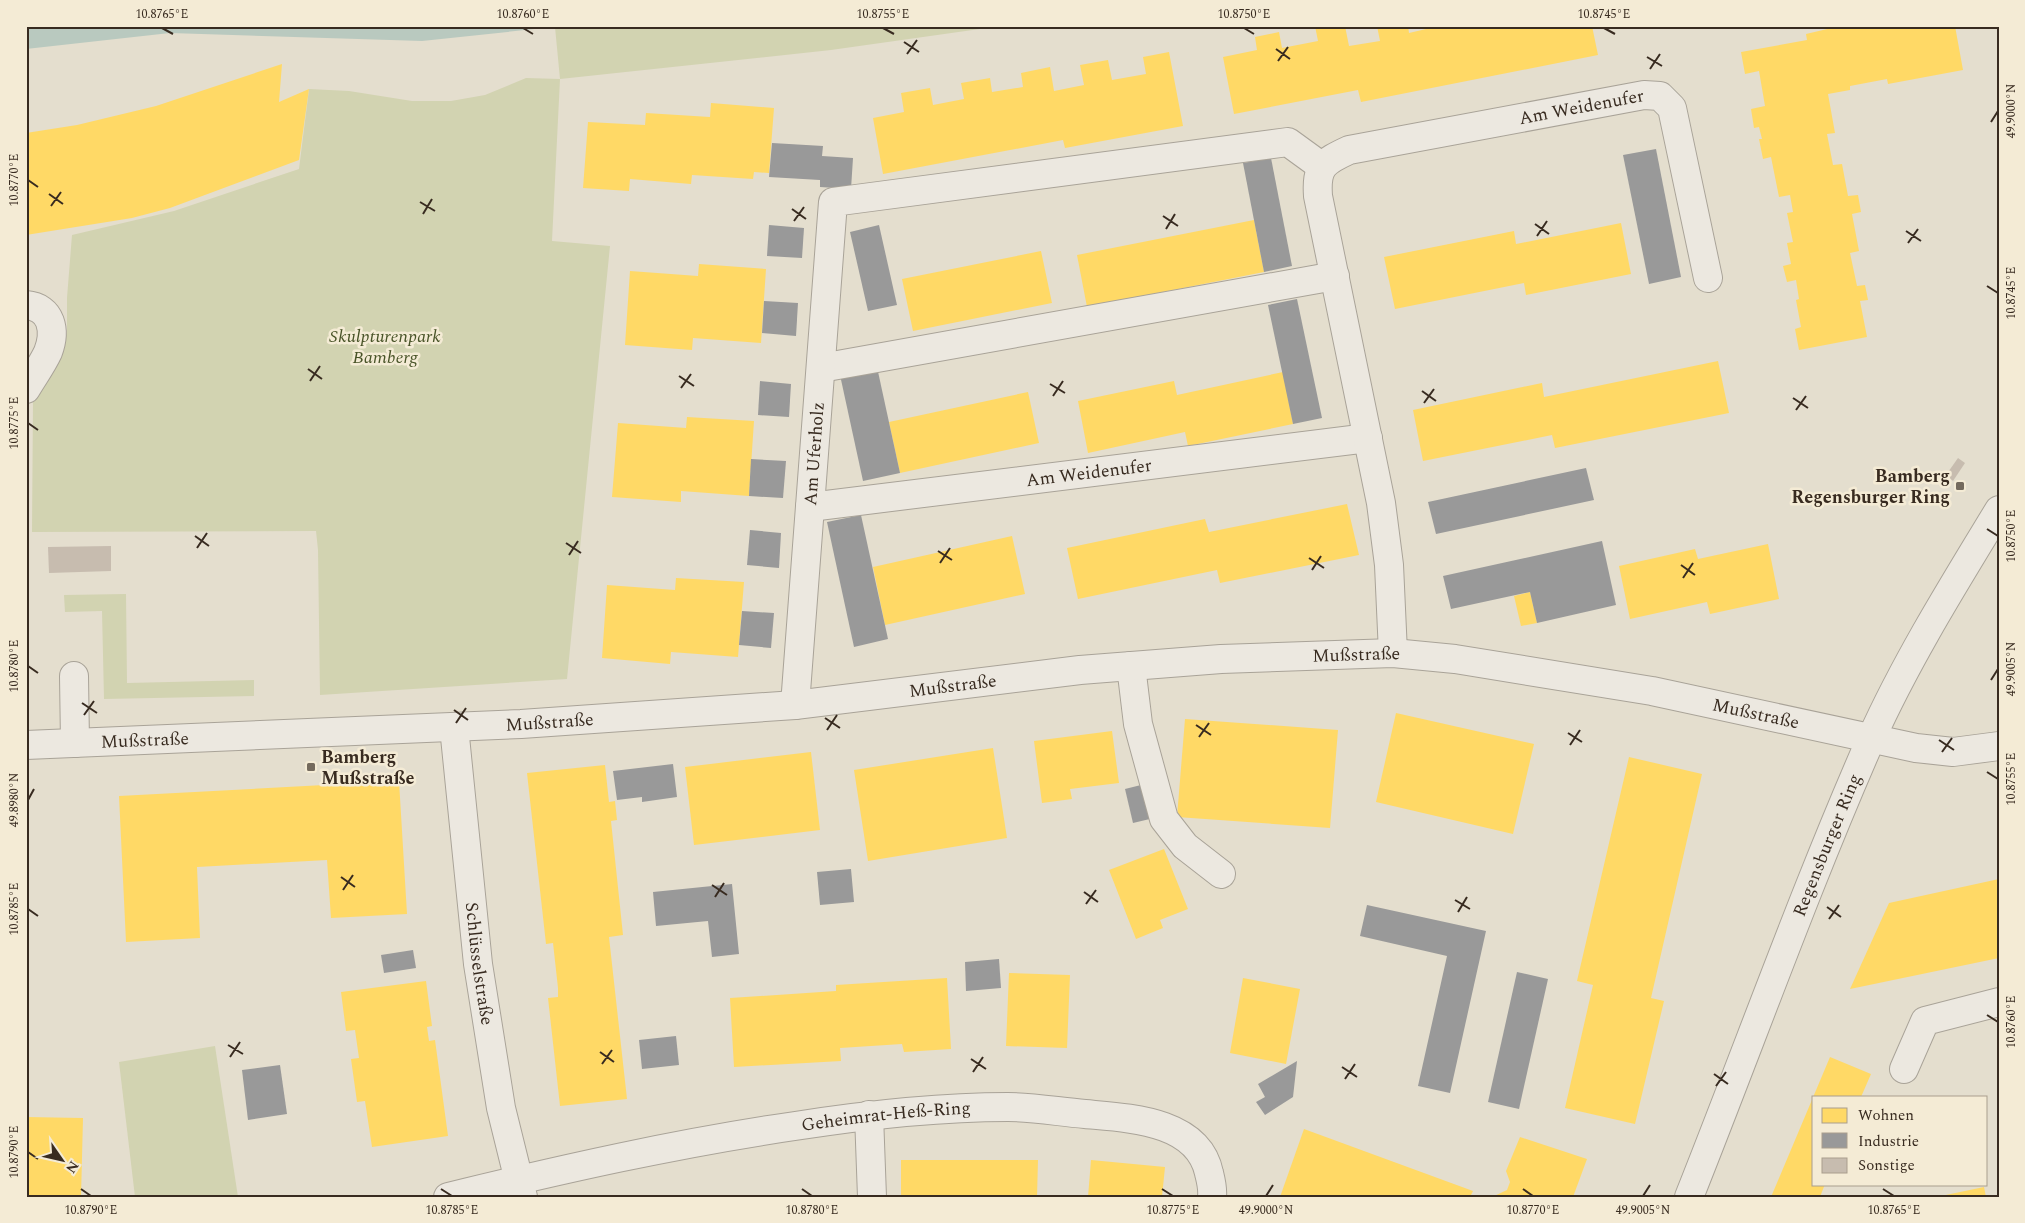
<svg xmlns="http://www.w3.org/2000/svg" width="2025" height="1223" font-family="Spectral,serif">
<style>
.green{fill:#d2d3b1}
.water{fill:#b9c9bf}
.homes{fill:#ffd966}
.industry{fill:#999}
.building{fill:#c7bcaf}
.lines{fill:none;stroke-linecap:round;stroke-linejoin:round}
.minor-casing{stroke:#a9a398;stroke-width:30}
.minor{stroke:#ece8e0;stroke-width:28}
.ticks{fill:none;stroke:#382b20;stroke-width:2}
.poi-dot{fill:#746a5d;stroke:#f4ebd5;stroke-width:2}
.labels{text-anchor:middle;stroke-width:5;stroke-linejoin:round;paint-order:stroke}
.street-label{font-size:18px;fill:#382b20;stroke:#f4ebd5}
.park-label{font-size:18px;font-style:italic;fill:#485327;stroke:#f4ebd5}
.poi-label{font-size:18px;font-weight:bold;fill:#382b20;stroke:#f4ebd5;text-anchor:end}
.neatline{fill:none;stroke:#382b20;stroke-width:2}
.ticks-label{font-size:12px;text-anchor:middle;fill:#382b20}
</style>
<rect width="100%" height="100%" fill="#e4dece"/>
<!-- green -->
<g class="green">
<path d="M563 26H1001L831 50 560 79 552 241 610 246 567 679 320 695 318 550 316 531 32 532 33 401 59 358 67 332V298L72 235 174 211 299 169 309 89 349 91 412 101H451L485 95 526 78 560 79 555 27Z"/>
<path d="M126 594 127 683 254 680V696L104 699 102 611 65 612 64 595Z"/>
<path d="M215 1046 238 1197H135L119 1062Z"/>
</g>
<!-- water -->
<path class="water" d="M26 26H563L422 41 170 33 26 49Z"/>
<!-- homes -->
<g class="homes">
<path d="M1315 26H1345L1349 46 1380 41 1377 26H1408L1409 33 1439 26H1592L1598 55 1361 102 1358 90 1234 114 1223 57 1257 50 1255 37 1279 32 1282 48 1318 41Z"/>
<path d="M1840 26H1955L1963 70 1888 84 1887 79 1850 86V90L1828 94 1835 133 1827 134 1833 165 1842 164 1848 196 1858 195 1861 212 1852 214 1859 251 1850 253 1857 286 1865 285 1868 300 1860 301 1867 337 1799 350 1795 329 1801 327 1796 300 1799 299 1796 280 1787 282 1783 266 1791 264 1787 243 1793 242 1787 213 1793 212 1790 195 1779 197 1771 157 1763 159 1759 139H1762L1759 127 1754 128 1751 109 1765 106 1759 71 1745 74 1741 52 1807 40 1806 34Z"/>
<path d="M1169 52 1183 126 1065 148 1063 140 883 174 873 118 904 112 901 93 930 88 933 105 964 99 961 83 990 78 992 92 1023 87 1021 73 1050 67 1054 91 1084 85 1080 65 1108 60 1112 80 1146 74 1143 57Z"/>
<path d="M282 64 279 102 309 89 299 160 170 208 132 218 26 235V133L77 125 156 106Z"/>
<path d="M711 103 774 108 769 173 754 172 753 179 692 175 691 184 630 179 629 191 583 188 588 122 645 125 646 113 710 117Z"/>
<path d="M1254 220 1264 272 1087 307 1077 255Z"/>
<path d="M1621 223 1631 274 1526 295 1524 283 1395 309 1384 257 1514 231 1516 244Z"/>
<path d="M1041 251 1052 303 913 331 902 279Z"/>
<path d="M699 264 766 269 761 343 693 338 692 350 625 345 630 271 698 276Z"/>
<path d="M1718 361 1729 413 1555 448 1552 435 1423 461 1413 410 1542 383 1544 397Z"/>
<path d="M1283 372 1293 424 1188 446 1185 432 1088 453 1078 401 1174 381 1177 395Z"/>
<path d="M1028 392 1039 443 900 473 889 422Z"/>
<path d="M687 417 754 421 749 496 681 491V502L612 497 618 423 686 428Z"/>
<path d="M1347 504 1359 555 1220 583 1217 570 1078 599 1067 548 1205 519 1209 532Z"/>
<path d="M1012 536 1025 594 885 625 873 567Z"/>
<path d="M1768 544 1779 599 1710 614 1707 602 1630 619 1619 566 1695 549 1698 559Z"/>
<path d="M676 578 744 582 738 657 671 652 670 664 602 658 607 585 675 590Z"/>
<path d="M1530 592 1537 623 1521 626 1514 596Z"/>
<path d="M1396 713 1534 744 1513 834 1376 802Z"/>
<path d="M1185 719 1338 730 1330 828 1177 817Z"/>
<path d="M1112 731 1119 783 1070 789 1072 799 1042 803 1034 741Z"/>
<path d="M993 748 1007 838 868 861 854 770Z"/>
<path d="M811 752 820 830 694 845 685 767Z"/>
<path d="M1629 757 1702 774 1651 998 1664 1001 1635 1124 1565 1108 1593 985 1577 981Z"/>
<path d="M605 765 609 802 615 801 617 820 611 821 623 935 609 937 627 1099 560 1106 548 998 558 997V988L553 943 546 944 527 773Z"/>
<path d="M399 781 407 914 331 918 327 860 197 867 200 938 126 942 119 796Z"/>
<path d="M1164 849 1188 909 1160 920 1163 928 1136 939 1109 870Z"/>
<path d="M1999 879V958L1850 989 1889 903Z"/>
<path d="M1009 973 1070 975 1067 1048 1006 1046Z"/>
<path d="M947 978 951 1049 904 1052 902 1044 840 1048 841 1061 734 1067 730 998 836 991V985Z"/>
<path d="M1243 978 1300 989 1286 1064 1230 1053Z"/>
<path d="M426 981 432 1026 427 1027 429 1041 435 1040 448 1136 372 1147 365 1101 357 1102 351 1059 359 1058 355 1030 346 1031 341 992Z"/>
<path d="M1830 1057 1871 1074 1861 1097H1814V1184H1825L1820 1197H1771Z"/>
<path d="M26 1117 83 1118 81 1197H26Z"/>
<path d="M1304 1129 1473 1191 1470 1197H1280Z"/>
<path d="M1520 1137 1587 1159 1573 1197H1492L1507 1190 1510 1182 1506 1171Z"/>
<path d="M901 1160H1038L1037 1197H901Z"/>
<path d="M1091 1160 1165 1167 1162 1197H1088Z"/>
<path d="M1984 1187 1986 1197H1941V1196Z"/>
</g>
<!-- industry -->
<g class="industry">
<path d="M772 143 823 146 822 156 853 158 851 189 820 187V180L769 177Z"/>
<path d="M1656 149 1681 277 1649 284 1623 155Z"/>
<path d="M1271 158 1292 266 1264 272 1243 163Z"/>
<path d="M769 225 804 228 802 258 767 256Z"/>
<path d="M879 225 897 305 868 311 850 232Z"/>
<path d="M1297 299 1322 418 1293 424 1268 305Z"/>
<path d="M764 301 798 303 796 336 762 333Z"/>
<path d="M877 367 900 473 863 481 840 375Z"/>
<path d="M760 381 791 384 789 417 758 415Z"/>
<path d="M751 459 786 461 783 498 749 496Z"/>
<path d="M1586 468 1594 500 1436 534 1428 502Z"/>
<path d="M861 515 888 639 854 647 827 522Z"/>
<path d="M750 530 781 533 779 568 747 565Z"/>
<path d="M1602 541 1616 605 1537 623 1530 592 1451 609 1443 576Z"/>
<path d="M742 611 774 613 771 648 739 645Z"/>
<path d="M673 764 677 797 642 802V797L617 800 613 771Z"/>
<path d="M1145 784 1154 818 1133 823 1125 789Z"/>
<path d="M851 869 854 902 820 905 817 872Z"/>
<path d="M732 884 739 954 712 957 708 921 656 926 653 892Z"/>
<path d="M1367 905 1486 931 1450 1093 1418 1086 1447 956 1360 936Z"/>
<path d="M413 950 416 968 384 973 381 955Z"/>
<path d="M999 959 1001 988 966 991 965 962Z"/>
<path d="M1517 972 1548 979 1519 1109 1488 1102Z"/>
<path d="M676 1036 679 1065 642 1069 639 1040Z"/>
<path d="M1297 1061 1293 1097 1265 1115 1256 1102 1265 1097 1258 1084Z"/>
<path d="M280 1065 287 1114 248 1120 242 1070Z"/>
</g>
<!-- building -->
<g class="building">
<path d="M1958 458 1965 463 1953 481 1946 475Z"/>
<path d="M111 546V571L49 573 48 547Z"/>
</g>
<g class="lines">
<!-- minor casing -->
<g class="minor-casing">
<g id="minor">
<path d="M26 305C52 307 56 331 48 352 42 365 33 377 26 389"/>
<path d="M821 368 1335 276"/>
<path id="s1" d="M810 507 1368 438"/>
<path id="s2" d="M1393 653 1389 565 1381 503 1318 196C1316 167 1323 162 1349 150L1644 95 1660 96 1672 108 1708 278"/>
<path d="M1131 666 1138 724 1164 819 1185 846 1221 874"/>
<path d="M74 676 75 743"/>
<path id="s3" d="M795 705 833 202 1288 142 1321 166"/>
<path id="s4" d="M454 727 478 964 501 1108 523 1197"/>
<path id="s5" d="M26 745 521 724 795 705 1080 670 1221 659 1393 653 1455 659 1652 691 1916 748 1953 752 1999 746"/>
<path d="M1904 1069 1925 1021 1999 1002"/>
<path d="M869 1115 872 1197"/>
<path id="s6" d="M448 1197C563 1169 678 1143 795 1126 866 1115 936 1107 1008 1107 1033 1107 1060 1112 1085 1114 1128 1118 1198 1120 1209 1173 1211 1181 1213 1188 1212 1197"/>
<path id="s7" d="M1689 1197C1750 1044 1805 889 1871 739 1907 659 1954 584 1999 510"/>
</g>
</g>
<!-- minor -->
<use href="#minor" class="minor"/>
</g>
<!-- ticks -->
<path class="ticks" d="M162 28 173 34M523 28 533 34M883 28 894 34M1244 28 1254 34M1604 28 1615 34M904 42 919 52M1276 49 1290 59M907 54 917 40M1647 57 1662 66M1278 61 1288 47M1650 69 1660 54M1991 122 1998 111M28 180 38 187M49 194 63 204M420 202 435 211M51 206 61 192M792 209 806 219M423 214 432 199M1163 216 1178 226M794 221 804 207M1535 224 1549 234M1166 229 1175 214M1906 231 1921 241M1537 236 1547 221M1908 243 1918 229M1987 286 1998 293M308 369 322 379M679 376 694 386M310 381 320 366M1050 384 1065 393M681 388 691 374M1422 391 1436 401M1053 396 1063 381M1793 398 1808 408M1424 403 1434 389M1796 410 1806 396M28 423 38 430M1987 529 1998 536M195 536 209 546M566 543 581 553M197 548 207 533M938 551 952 560M569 555 578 541M1309 558 1324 568M940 563 950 548M1681 565 1695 575M1312 570 1321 556M1683 578 1693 563M28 666 38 673M1991 680 1998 669M82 703 97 713M454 710 468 720M84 715 94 701M825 718 840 728M456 723 466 708M1196 725 1211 735M827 730 837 715M1568 733 1582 742M1199 737 1209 723M1939 740 1954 750M1570 745 1580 730M1942 752 1952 738M1987 772 1998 779M28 800 34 789M341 877 355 887M712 885 727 895M343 890 353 875M1084 892 1098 902M715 897 724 883M1455 900 1470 909M1086 904 1096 890M1827 907 1841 917M28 909 38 916M1458 912 1467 897M1829 919 1839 905M1987 1015 1998 1022M228 1045 243 1054M600 1052 614 1062M230 1057 240 1042M971 1059 986 1069M602 1064 612 1050M1342 1067 1357 1077M973 1072 983 1057M1714 1074 1728 1084M1345 1079 1355 1064M1716 1086 1726 1072M28 1152 38 1159M81 1189 91 1196M441 1189 452 1196M802 1189 812 1196M1162 1189 1173 1196M1523 1189 1533 1196M1883 1189 1894 1196M1266 1196 1273 1185M1643 1196 1650 1185"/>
<!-- markers -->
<g class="poi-dot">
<rect x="1955" y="481" width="10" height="10" rx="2.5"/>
<rect x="306" y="762" width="10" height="10" rx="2.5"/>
</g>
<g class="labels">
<!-- street labels -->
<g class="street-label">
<text dy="6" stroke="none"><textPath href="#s2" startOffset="762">Am Weidenufer</textPath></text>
<text dy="6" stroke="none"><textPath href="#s3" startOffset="252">Am Uferholz</textPath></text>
<text dy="6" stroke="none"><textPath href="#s1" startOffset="281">Am Weidenufer</textPath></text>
<text dy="6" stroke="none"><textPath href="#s5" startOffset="1334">Mußstraße</textPath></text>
<text dy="6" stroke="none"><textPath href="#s5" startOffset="929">Mußstraße</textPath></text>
<text dy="6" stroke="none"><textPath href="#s5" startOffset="1739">Mußstraße</textPath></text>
<text dy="6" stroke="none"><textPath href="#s5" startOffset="524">Mußstraße</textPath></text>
<text dy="6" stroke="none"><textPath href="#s5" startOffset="119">Mußstraße</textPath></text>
<text dy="6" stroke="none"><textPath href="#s7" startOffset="378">Regensburger Ring</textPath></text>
<text dy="6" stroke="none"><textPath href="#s4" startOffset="238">Schlüsselstraße</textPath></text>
<text dy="6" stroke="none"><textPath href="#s6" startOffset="446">Geheimrat-Heß-Ring</textPath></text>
</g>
<!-- park labels -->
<g class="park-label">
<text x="385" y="342">Skulpturenpark<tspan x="385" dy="21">Bamberg</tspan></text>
</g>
<!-- poi labels -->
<g class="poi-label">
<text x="1950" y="482">Bamberg<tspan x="1950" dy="21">Regensburger Ring</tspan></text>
<text x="321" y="763" text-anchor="start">Bamberg<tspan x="321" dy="21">Mußstraße</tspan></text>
</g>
</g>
<!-- border -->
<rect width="2025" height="1223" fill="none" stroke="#f4ebd5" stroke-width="55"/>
<!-- legend -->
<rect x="1812" y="1096" width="175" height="90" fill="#f4ebd5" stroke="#a99e8d"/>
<rect x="1822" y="1108" width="25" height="15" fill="#ffd966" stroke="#a99e8d"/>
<text x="1858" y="1120" font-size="15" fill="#382b20">Wohnen</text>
<rect x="1822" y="1133" width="25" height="15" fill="#999999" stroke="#a99e8d"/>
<text x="1858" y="1146" font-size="15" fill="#382b20">Industrie</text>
<rect x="1822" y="1158" width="25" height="15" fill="#c7bcaf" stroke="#a99e8d"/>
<text x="1858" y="1170" font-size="15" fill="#382b20">Sonstige</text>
<!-- north arrow -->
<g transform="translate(62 1160) rotate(124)" stroke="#f4ebd5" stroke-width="4" paint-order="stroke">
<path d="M0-4L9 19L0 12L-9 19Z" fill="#382b20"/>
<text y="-8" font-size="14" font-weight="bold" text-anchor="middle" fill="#382b20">N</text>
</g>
<rect x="28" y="28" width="1970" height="1168" class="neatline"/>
<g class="ticks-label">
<text x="162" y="18">10.8765°E</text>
<text x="523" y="18">10.8760°E</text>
<text x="883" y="18">10.8755°E</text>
<text x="1244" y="18">10.8750°E</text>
<text x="1604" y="18">10.8745°E</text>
<text transform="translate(2011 111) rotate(-90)" y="4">49.9000°N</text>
<text transform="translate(14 180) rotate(-90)" y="4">10.8770°E</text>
<text transform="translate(2011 293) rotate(-90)" y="4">10.8745°E</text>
<text transform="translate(14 423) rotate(-90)" y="4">10.8775°E</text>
<text transform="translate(2011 536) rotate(-90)" y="4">10.8750°E</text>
<text transform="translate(14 666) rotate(-90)" y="4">10.8780°E</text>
<text transform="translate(2011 669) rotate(-90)" y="4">49.9005°N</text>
<text transform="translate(2011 779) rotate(-90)" y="4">10.8755°E</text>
<text transform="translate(14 800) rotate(-90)" y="4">49.8980°N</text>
<text transform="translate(14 909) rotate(-90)" y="4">10.8785°E</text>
<text transform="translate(2011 1022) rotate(-90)" y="4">10.8760°E</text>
<text transform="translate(14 1152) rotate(-90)" y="4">10.8790°E</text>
<text x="91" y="1214">10.8790°E</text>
<text x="452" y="1214">10.8785°E</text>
<text x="812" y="1214">10.8780°E</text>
<text x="1173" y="1214">10.8775°E</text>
<text x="1266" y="1214">49.9000°N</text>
<text x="1533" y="1214">10.8770°E</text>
<text x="1643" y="1214">49.9005°N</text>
<text x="1894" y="1214">10.8765°E</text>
</g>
</svg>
